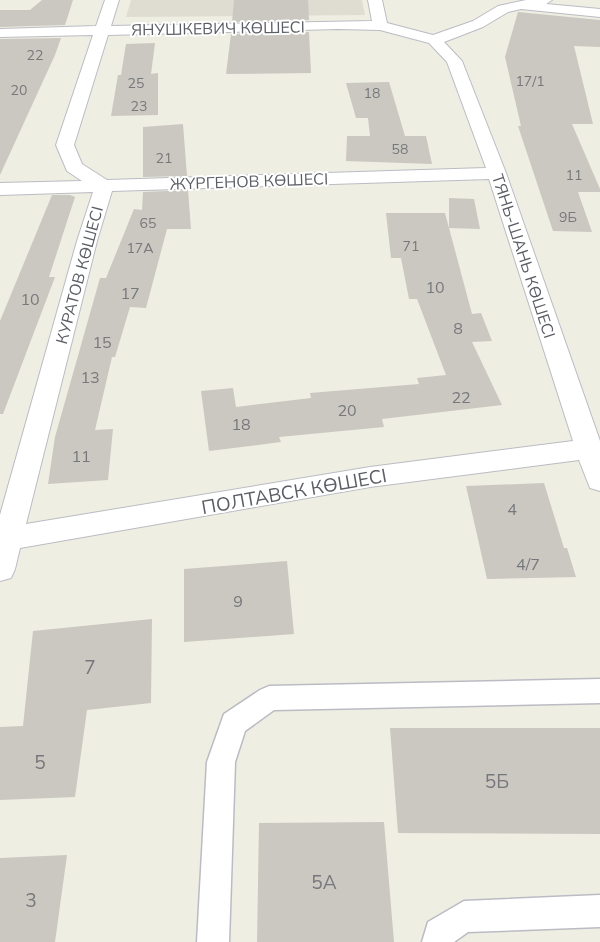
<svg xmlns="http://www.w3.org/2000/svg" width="600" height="942" font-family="Mulish,sans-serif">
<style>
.education{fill:#dfddd2}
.building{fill:#cac8c0}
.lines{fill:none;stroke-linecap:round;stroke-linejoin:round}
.service-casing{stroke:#bbbcc3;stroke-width:3}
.minor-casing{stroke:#bbbcc3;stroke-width:2}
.service{fill:#fff;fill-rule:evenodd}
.minor{fill:#fff;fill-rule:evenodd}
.labels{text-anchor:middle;stroke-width:4;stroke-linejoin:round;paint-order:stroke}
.far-number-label{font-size:14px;fill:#77787c}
.far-street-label{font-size:16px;fill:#5b5e65;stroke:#fff}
.number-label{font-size:16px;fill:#77787c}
.street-label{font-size:19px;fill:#5b5e65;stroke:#fff}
.near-number-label{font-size:19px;fill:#77787c}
</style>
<rect width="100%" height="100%" fill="#efeee3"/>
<!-- education -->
<path class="education" d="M131 0H362L365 15 126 17Z"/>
<!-- building -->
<g class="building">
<path d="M42 0H73L65 25 0 27V10H30Z"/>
<path d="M234 0H308L309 20 232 22Z"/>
<path d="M518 12 600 20V47L574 46 593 124H572L600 189V192H578L592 232 553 231 518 126H521L505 57Z"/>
<path d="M309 32 311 73 226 74 231 34Z"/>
<path d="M61 38 55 55 0 175V39Z"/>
<path d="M155 43 151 74 158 73V115L111 116 118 75H121L126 44Z"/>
<path d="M389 82 405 136H426L432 164 346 161 347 136H370L368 118H356L346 83Z"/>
<path d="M183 124 187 176 143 177V127Z"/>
<path d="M188 190 191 229H167L146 308 130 307 115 357H112L95 430 113 429 108 480 48 484 55 437 100 278H106L134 209 142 210 143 192Z"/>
<path d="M52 195H70L75 197 49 277H55L3 414H0V321Z"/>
<path d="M449 198 474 199 480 229 449 228 472 314 481 313 492 341 472 342 502 405 382 419 384 427 279 437 281 442 209 451 201 391 233 388 236 407 311 398 310 393 419 384 417 378 446 375 417 299H409L401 258H391L386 213H445L449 228Z"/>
<path d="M544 483 564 548H567L576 577 487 579 466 486Z"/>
<path d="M287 561 294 634 184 642V569Z"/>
<path d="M152 619 151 703 87 710 75 797 0 800V727L23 726 33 631Z"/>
<path d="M390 728H600V834L398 833Z"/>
<path d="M384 822 394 942H257L259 823Z"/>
<path d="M67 855 55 942H0V858Z"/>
</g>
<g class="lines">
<!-- service casing -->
<g class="service-casing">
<g id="service">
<path d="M600 679V703L274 710 245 731 235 762 229 942H197L207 762 224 714 260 690 269 686Z"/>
<path d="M600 895V927L468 932 454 942H422L428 922 464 901Z"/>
</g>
</g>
<!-- minor casing -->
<g class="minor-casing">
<path id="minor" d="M105 0H119L111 26 372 21 368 0H382L387 23 433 35 473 21 498 6 526 0H552L546 4 600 9V17L521 9 508 12 483 27 444 42 462 61 506 173 600 441V491L590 488 579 460 370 487 20 548 15 569 11 578 0 581V515L77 241 93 192 0 195V183L82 181 67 171 56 145 93 35 0 37V29L96 26ZM338 29 380 30 429 43 447 62 486 168 107 180 82 164 74 145 108 35ZM489 179 573 441 370 467 26 524 97 241 112 191Z"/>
</g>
<!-- service -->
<use href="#service" class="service"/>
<!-- minor -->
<use href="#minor" class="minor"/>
</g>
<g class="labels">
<!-- far-number labels -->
<g class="far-number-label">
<text x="35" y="60">22</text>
<text x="530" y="86">17/1</text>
<text x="136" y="88">25</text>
<text x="19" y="95">20</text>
<text x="372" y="98">18</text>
<text x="139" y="111">23</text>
<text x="400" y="154">58</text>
<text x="164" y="163">21</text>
<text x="574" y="180">11</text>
<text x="568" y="222">9Б</text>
<text x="148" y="228">65</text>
<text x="411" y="251">71</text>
<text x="140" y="253">17А</text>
</g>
<!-- far-street labels -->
<g class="far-street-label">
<text transform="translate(218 28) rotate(-1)" y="6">ЯНУШКЕВИЧ КӨШЕСІ</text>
<text transform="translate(249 181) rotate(-2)" y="6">ЖҮРГЕНОВ КӨШЕСІ</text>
<text transform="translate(524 256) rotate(72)" y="6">ТЯНЬ-ШАНЬ КӨШЕСІ</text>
<text transform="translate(79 275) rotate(-75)" y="6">КУРАТОВ КӨШЕСІ</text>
</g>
<!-- number labels -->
<g class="number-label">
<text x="435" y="293">10</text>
<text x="130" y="299">17</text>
<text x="30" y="305">10</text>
<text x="458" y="334">8</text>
<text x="102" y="348">15</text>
<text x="90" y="383">13</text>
<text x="461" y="403">22</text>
<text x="347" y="416">20</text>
<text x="241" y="430">18</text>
<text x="81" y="462">11</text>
<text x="512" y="515">4</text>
<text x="528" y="570">4/7</text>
<text x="238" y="607">9</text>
</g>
<!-- street labels -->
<g class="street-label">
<text transform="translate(294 491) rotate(-10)" y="7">ПОЛТАВСК КӨШЕСІ</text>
</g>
<!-- near-number labels -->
<g class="near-number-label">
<text x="90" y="674">7</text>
<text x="40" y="769">5</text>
<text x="497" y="788">5Б</text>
<text x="324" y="889">5А</text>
<text x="31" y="907">3</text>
</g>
</g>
</svg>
